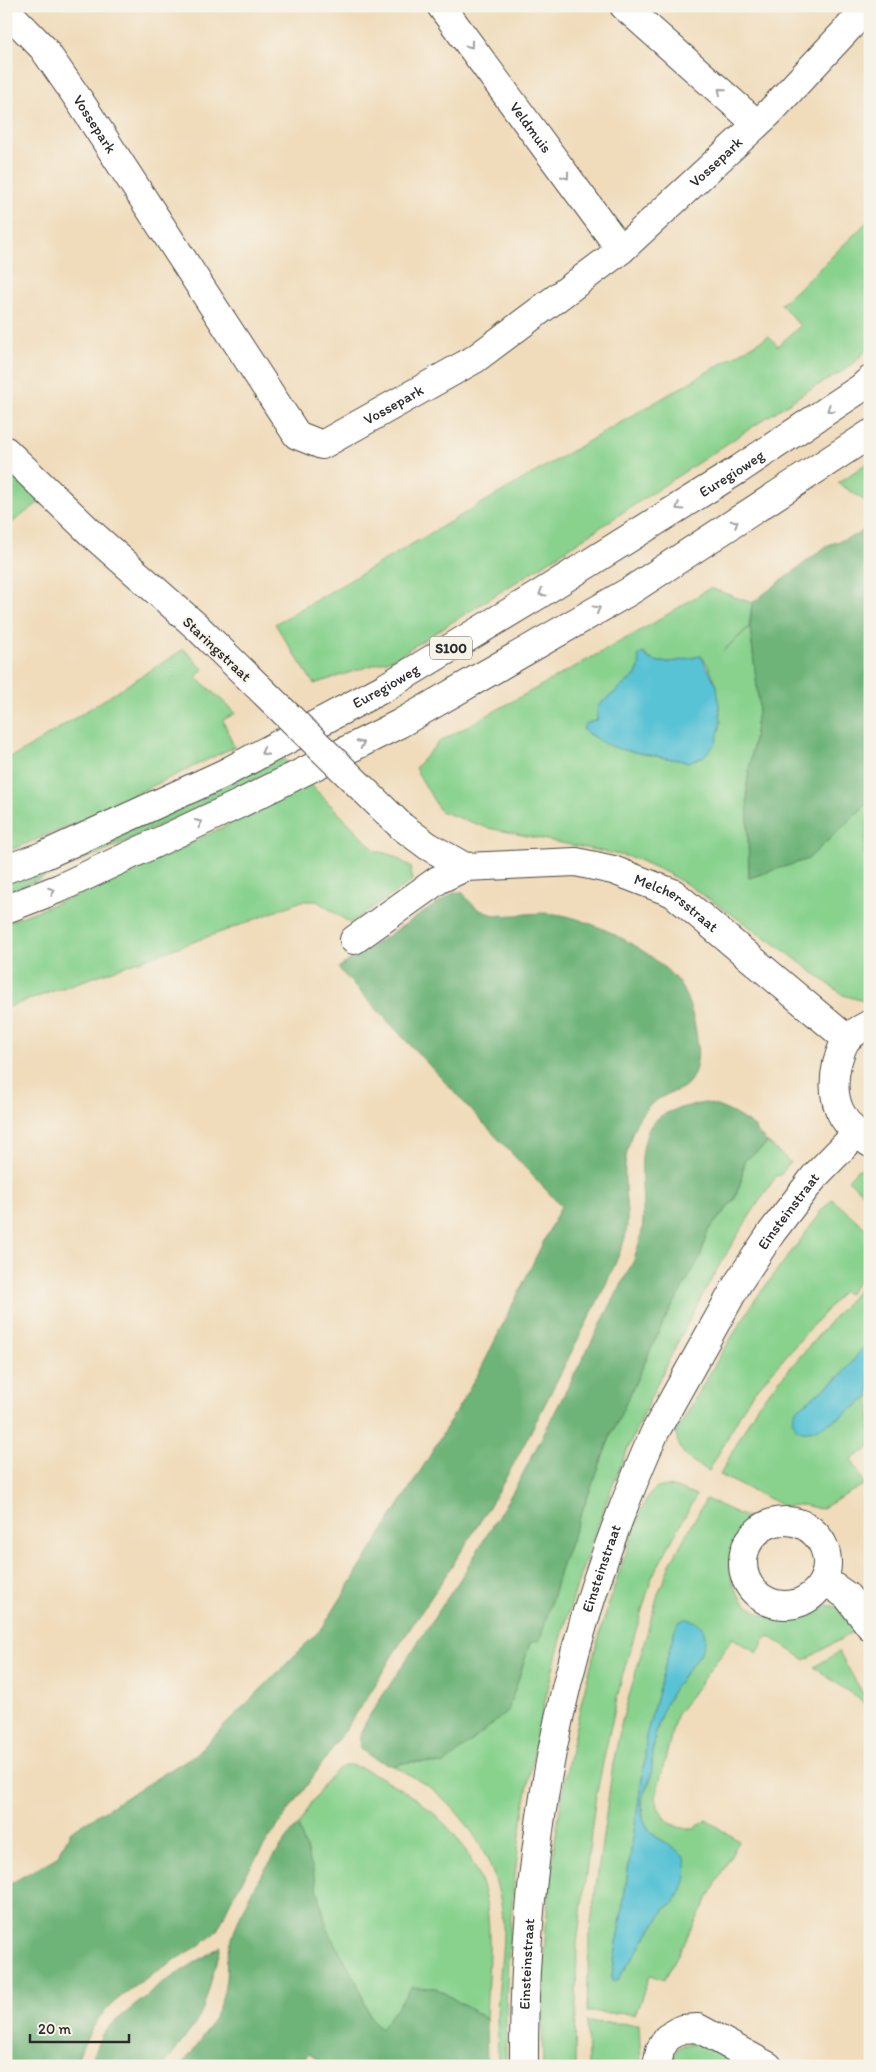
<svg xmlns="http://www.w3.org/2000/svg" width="876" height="2072" font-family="Itim,sans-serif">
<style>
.green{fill:#88d28e;stroke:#5a7e5c;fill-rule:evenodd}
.forest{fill:#6eb479;stroke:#4c7052}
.water{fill:#59c3d5;stroke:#427780}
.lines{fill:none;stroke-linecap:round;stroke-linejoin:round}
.minor-casing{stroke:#494641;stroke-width:30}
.tertiary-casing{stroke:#494641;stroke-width:30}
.primary-casing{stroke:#494641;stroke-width:30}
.minor{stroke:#fff;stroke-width:28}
.tertiary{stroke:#fff;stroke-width:28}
.primary{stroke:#fff;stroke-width:28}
.minor-bridge-casing{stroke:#494641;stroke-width:30;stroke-linecap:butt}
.minor-bridge{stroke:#fff;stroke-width:28}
.oneway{stroke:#a0a0a0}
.labels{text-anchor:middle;stroke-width:4;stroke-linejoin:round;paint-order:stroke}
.shield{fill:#f7f3e8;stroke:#686764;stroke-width:1}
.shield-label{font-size:14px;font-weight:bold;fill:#2b2b2b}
.street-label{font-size:15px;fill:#2b2b2b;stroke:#f7f3e8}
</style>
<rect width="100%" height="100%" fill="#f7f3e8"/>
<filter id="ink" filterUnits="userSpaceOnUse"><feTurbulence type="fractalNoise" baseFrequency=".02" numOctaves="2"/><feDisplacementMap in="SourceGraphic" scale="10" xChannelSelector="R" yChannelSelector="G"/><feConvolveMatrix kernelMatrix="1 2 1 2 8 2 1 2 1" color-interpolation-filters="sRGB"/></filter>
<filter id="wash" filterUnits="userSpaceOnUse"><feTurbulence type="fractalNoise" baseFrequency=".0096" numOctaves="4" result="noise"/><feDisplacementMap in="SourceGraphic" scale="20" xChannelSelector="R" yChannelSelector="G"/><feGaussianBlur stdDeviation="1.12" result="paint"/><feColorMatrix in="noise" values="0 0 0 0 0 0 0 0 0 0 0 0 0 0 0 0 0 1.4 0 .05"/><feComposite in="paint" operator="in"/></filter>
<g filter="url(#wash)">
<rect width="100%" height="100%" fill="#f0dcbb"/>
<!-- green -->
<g class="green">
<path d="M870 219V347L855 362 840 373 807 391 540 567 395 658 314 684 275 624 769 336 778 346 800 326 781 304 811 277Z"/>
<path d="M870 461V504L838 483Z"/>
<path d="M6 463 41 501 6 527Z"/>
<path d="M710 588 752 603 749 627 723 651 750 627 759 705 747 785 749 878 808 859 870 801 864 853 870 859V1003L843 995 781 948 688 885 667 873 634 858 488 828 440 811 415 768 439 742 652 624ZM644 653C656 670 684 659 701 656L708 665 717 686 688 762C654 755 616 753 587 733L589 722H594L598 718 599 705 636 675Z"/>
<path d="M184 649 203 669 196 677 236 713 223 720 234 747 67 827 6 852V759L20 753Z"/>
<path d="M278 753 288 763C195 809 102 854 6 893V878Z"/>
<path d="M310 784 376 851 392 855 411 867 412 881 350 923 317 901H302L235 927 6 1008V923L122 877Z"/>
<path d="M768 1143 790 1162 780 1176 777 1175C735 1235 699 1298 667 1364 558 1584 502 1819 506 2066H498C498 2049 497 2033 497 2016 498 1984 504 1952 503 1921 500 1871 474 1824 436 1792 423 1782 408 1774 393 1766 413 1759 423 1762 443 1765L462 1747 515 1690 530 1643 540 1640 562 1564 611 1435 663 1323 700 1257 708 1231 734 1200 741 1181 744 1161Z"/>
<path d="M870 1165V1199L848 1180 857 1170Z"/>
<path d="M832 1199 863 1226 868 1230 870 1228V1269L848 1294 843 1291 749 1398 709 1471C690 1460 679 1456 676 1432L718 1359 755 1300 820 1214 819 1213Z"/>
<path d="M870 1276V1339L852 1365 827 1387 810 1431 834 1420 870 1397V1448L851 1459 865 1484 820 1509 804 1505 784 1506 720 1475 757 1406Z"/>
<path d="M667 1486 678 1488 696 1496 652 1577 622 1677 606 1748 595 1802 577 1944 575 2066H543C537 1893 568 1715 626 1553 632 1537 641 1502 653 1491 657 1487 662 1487 667 1486Z"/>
<path d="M706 1499 752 1520C736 1534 728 1549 730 1571 732 1601 764 1623 793 1618 807 1616 819 1603 833 1606 845 1608 850 1620 856 1630L805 1660 769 1636 762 1642 763 1644 757 1653 733 1638 676 1716 656 1796 658 1807 669 1823 681 1828H695L706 1820 739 1841 664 1980 650 1975 635 2014 587 2012 589 1937 613 1764 622 1721 658 1594 671 1562ZM675 1629 701 1653 676 1685 662 1711 655 1737 650 1781 642 1797 643 1819 651 1833 684 1856C684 1879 687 1895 665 1909L617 1981 612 1980V1976L645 1759 646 1736Z"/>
<path d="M839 1652 863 1694 870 1690V1707L814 1667Z"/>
<path d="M350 1765C362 1767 374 1774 385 1780 432 1805 473 1843 485 1897 493 1931 487 1983 486 2019L436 1988 381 2029 370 2017 355 1978 328 1932 312 1867 298 1826C308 1810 330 1765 350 1765Z"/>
<path d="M587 2022 639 2024 641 2066H588Z"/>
<path d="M698 2043 740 2066H668C676 2048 678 2044 698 2043Z"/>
</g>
<!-- forest -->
<g class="forest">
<path d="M870 523V801L808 859 749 878 747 785 759 705 750 627 752 603 828 545 859 534Z"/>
<path d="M455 892 463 893C487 930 520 909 555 914 592 918 668 957 684 992 695 1014 708 1070 684 1087 680 1090 675 1091 670 1093 648 1103 638 1114 631 1137 626 1152 624 1167 625 1183 625 1204 631 1223 623 1244 608 1285 585 1324 566 1363 542 1409 520 1455 493 1500 462 1553 426 1604 392 1656 384 1669 377 1683 368 1696 338 1741 307 1786 275 1830 260 1852 243 1878 230 1902 225 1911 223 1922 217 1930 206 1944 187 1952 173 1961 150 1976 116 1996 99 2018 89 2032 82 2049 74 2066H6V1886L57 1857 71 1831 196 1754 323 1627 426 1462 482 1367 561 1206 338 968Z"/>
<path d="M706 1103C727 1108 739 1116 756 1128L755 1130 768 1143 744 1161 741 1181 734 1200 708 1231 700 1257 663 1323 611 1435 562 1564 540 1640 530 1643 508 1711 443 1765C423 1762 413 1759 393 1766L373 1758 360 1749C357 1735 364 1726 371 1713L466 1570 518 1483 634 1260C638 1246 643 1233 643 1219 644 1189 636 1154 650 1127 658 1111 690 1105 706 1103Z"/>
<path d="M298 1826 312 1867 328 1932 355 1978 370 2017 381 2029 412 1987 436 1988 486 2019 487 2066H326L309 2054 304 2059 296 2056 284 2066H181C200 2043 220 2015 225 1986 227 1977 226 1967 227 1959 230 1941 237 1923 244 1907 256 1879 276 1854 294 1829Z"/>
<path d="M221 1946 204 2006 196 2023 164 2066H88L102 2034 113 2023 163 1983Z"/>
</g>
<!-- water -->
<g class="water">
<path d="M643 653C655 670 684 659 701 656L717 686 721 722 716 743 703 757 688 762 619 749 605 744 583 730 585 724 597 720V710L599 705 636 675 640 665 638 656Z"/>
<path d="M870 803V859L864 854Z"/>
<path d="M870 1339V1397C855 1406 813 1440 797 1429L792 1420 795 1411 841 1376Z"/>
<path d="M685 1619C700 1620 708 1630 704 1645 701 1655 693 1662 687 1670 678 1683 669 1695 663 1710 657 1724 654 1739 652 1754 651 1762 653 1774 649 1781 643 1795 638 1805 644 1821 652 1840 670 1843 684 1856 691 1876 682 1897 665 1909L617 1981 614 1982 612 1976 645 1759 646 1736 675 1629 679 1622Z"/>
</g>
</g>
<g filter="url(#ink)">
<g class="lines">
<!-- minor casing -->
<g class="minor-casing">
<g id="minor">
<path id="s1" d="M441 6 621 250"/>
<path d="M624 6 757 124"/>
<path id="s2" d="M6 10 43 48 79 100 297 435 322 445 475 359 621 250 769 113 869 6"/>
<path d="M6 451 92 534 196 626"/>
<path d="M401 826 428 846 465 867"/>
<path id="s3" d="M354 940 438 880 465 867 576 862 613 870 673 893 847 1039"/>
<circle cx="785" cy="1563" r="42"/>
<path d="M824 1580 847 1596 870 1626"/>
<path d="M657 2066 660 2050 667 2038 682 2029 698 2028 768 2066"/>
</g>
</g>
<!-- tertiary casing -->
<g class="tertiary-casing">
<g id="tertiary">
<path d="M870 1024C863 1028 852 1033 847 1039 842 1045 839 1057 837 1064 829 1099 840 1124 870 1143"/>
<path id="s4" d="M524 2066C523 1875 551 1694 620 1516 631 1488 642 1460 655 1432L738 1283 772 1232 815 1176 856 1134"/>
</g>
</g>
<!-- primary casing -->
<g class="primary-casing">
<g id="primary">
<path id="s5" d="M6 869 45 855 223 774 384 688 535 597 738 470 861 388 870 380"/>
<path d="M6 909 60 888 239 804 399 724 630 591 870 434"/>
</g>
</g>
<!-- minor -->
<use href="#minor" class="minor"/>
<!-- tertiary -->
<use href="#tertiary" class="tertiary"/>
<!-- primary -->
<use href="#primary" class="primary"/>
<!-- minor-bridge casing -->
<g class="minor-bridge-casing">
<path id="minor-bridge" d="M196 626 401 826"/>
</g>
<!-- minor-bridge -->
<use href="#minor-bridge" class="minor-bridge"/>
</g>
<!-- one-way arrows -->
<defs><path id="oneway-chevron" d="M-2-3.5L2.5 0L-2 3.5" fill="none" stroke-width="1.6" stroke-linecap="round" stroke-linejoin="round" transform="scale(1.25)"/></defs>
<g class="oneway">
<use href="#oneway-chevron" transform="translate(470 45) rotate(54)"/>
<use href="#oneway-chevron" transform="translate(721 91) rotate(-139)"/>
<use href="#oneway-chevron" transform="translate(566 176) rotate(54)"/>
<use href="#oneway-chevron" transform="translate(830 409) rotate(146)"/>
<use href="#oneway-chevron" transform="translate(679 507) rotate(148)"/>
<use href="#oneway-chevron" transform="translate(735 523) rotate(-33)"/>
<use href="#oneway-chevron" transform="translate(542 593) rotate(148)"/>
<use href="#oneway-chevron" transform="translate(597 609) rotate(-29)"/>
<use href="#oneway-chevron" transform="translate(361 744) rotate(-26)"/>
<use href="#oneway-chevron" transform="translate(264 752) rotate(152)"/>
<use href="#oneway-chevron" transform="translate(199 823) rotate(-25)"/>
<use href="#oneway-chevron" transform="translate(52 891) rotate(-21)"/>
</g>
</g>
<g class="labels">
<!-- shield labels -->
<rect class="shield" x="430" y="636.5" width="42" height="23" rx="4"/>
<g class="shield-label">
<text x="451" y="653">S100</text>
</g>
<!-- street labels -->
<g class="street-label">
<text dy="5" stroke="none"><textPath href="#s2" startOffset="145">Vossepark</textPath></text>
<text dy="5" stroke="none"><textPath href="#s1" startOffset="151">Veldmuis</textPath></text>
<text dy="5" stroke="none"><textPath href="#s2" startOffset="1030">Vossepark</textPath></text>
<text dy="5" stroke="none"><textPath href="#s2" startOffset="625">Vossepark</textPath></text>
<text dy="5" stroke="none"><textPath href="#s5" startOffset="828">Euregioweg</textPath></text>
<text transform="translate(217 649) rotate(43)" y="5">Staringstraat</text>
<text dy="5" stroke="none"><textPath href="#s5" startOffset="422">Euregioweg</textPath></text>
<text dy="5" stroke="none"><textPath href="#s3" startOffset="354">Melchersstraat</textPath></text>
<text dy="5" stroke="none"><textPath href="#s4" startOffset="911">Einsteinstraat</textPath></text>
<text dy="5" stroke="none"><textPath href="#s4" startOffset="506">Einsteinstraat</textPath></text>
<text dy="5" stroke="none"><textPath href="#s4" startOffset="102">Einsteinstraat</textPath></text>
</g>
</g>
<!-- margin -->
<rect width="876" height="2072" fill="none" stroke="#f7f3e8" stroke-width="25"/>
<!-- scale -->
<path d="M30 2034v8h99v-8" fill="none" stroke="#2b2b2b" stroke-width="2.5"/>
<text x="38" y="2034" font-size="15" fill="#2b2b2b" stroke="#f7f3e8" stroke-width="4" paint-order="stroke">20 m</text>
</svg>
